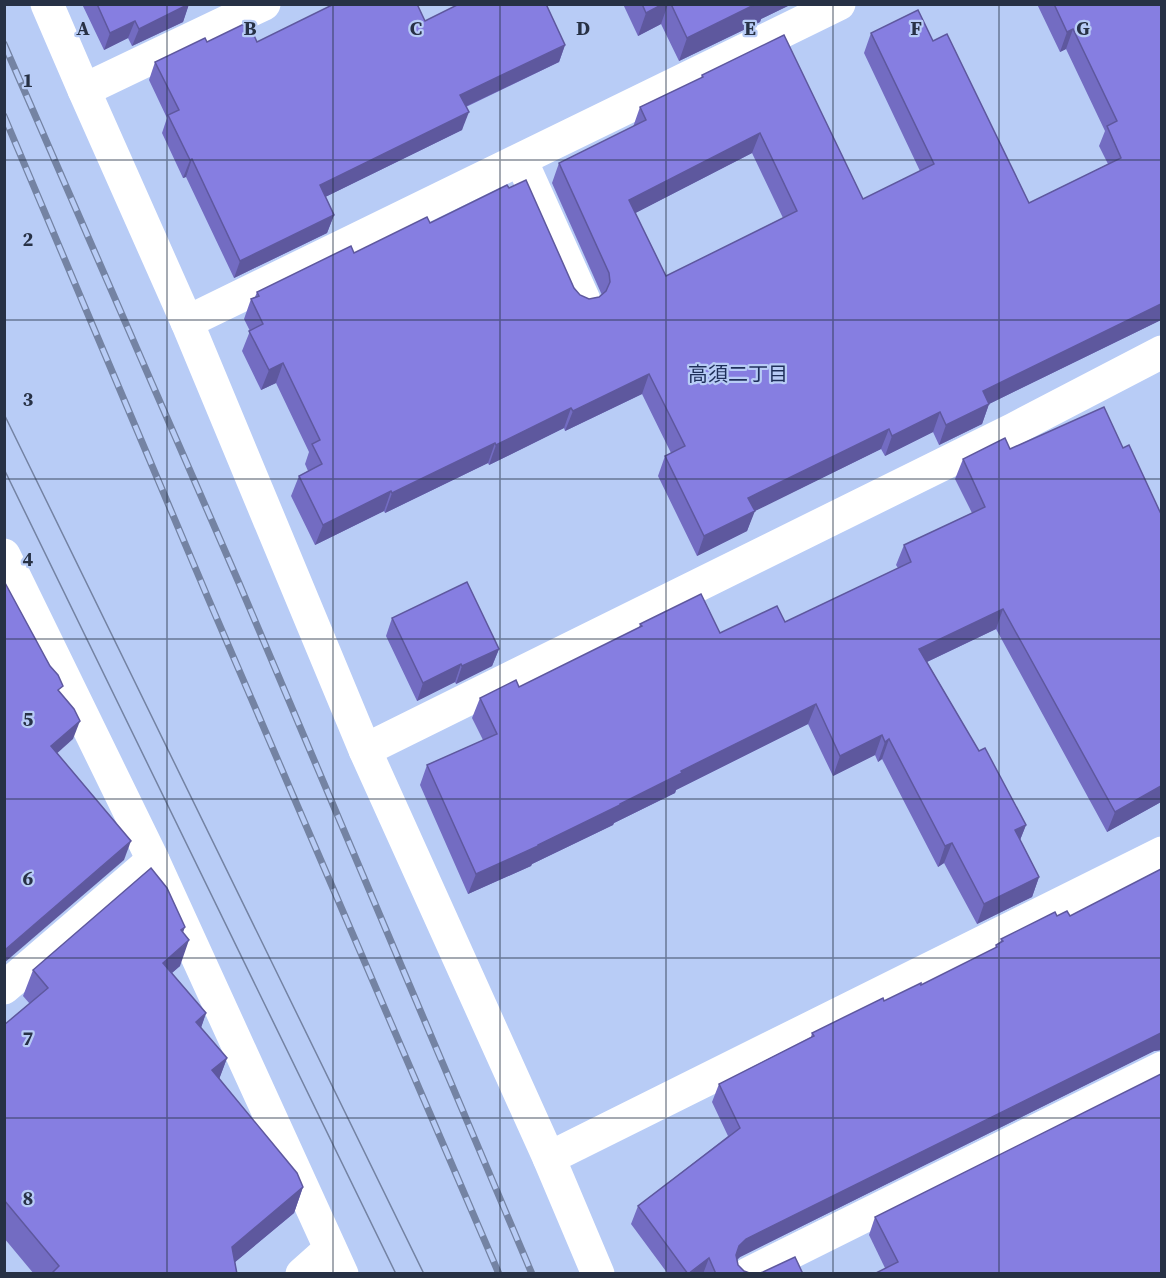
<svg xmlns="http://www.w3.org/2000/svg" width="1166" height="1278" font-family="'Source Serif 4','Noto Sans JP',serif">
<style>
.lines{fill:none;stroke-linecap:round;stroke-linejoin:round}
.minor{stroke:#fff;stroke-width:33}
.tram{stroke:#7483a3;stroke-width:1.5}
.rail-casing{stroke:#7483a3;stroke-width:7}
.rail{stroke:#b8ccf6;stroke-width:4.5;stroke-dasharray:14;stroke-linecap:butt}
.wall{fill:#736cc2;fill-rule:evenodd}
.shaded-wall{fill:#5e589e}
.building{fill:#867ee1;stroke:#5e589e;stroke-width:1.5;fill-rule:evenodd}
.grid{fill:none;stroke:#273145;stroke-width:1.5;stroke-opacity:0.55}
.labels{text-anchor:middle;stroke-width:4.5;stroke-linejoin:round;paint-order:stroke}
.neighbourhood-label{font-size:20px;fill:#1d2e58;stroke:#b8ccf6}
.grid-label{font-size:20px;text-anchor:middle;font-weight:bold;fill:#273145;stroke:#b8ccf6;stroke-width:4.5;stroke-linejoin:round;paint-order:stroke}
</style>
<rect width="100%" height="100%" fill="#b8ccf6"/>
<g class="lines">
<!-- minor -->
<g class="minor">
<path d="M47 4 84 90 187 322 365 750 549 1158 598 1274"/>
<path d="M84 90 264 4"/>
<path d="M521 160 584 300"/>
<path d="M187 322 839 4"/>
<path d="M4 555 153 860 342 1274"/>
<path d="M365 750 1014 429 1162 352"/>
<path d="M4 988 153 860"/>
<path d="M549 1158 1162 853"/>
<path d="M302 1274 330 1249"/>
<path d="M748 1274 1162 1068"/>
</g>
<!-- tram -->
<g class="tram">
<path d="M4 414 424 1274"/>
<path d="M4 469 396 1274"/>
</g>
<!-- rail casing -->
<g class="rail-casing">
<g id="rail">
<path d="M4 44 239 583 532 1274"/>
<path d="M4 116 208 598 499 1274"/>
</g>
</g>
<!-- rail -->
<use href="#rail" class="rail"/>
</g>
<!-- wall -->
<g class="wall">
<path d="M82 4H189L183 22 132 46 128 38 104 50Z"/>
<path d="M623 4H792L761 19 760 22 679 61 661 24 638 36Z"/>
<path d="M1037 4H1161V320L989 404 982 424 939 445 933 432 885 456 881 449 754 511 747 531 697 556 658 476 665 456 671 453 642 394 565 431 564 428 489 465 488 463 385 513 384 511 315 545 291 496 299 476 308 471 305 464 309 452 276 383 261 390 242 351 250 331 244 319 251 299 255 297 257 292 430 223 574 288 580 295 589 299 599 297 602 295 601 293 552 183 559 163 633 127 640 107 701 78 702 75 863 199 920 171 864 53 871 33 933 41 1029 203 1108 164 1099 146 1105 131 1066 49 1060 52ZM752 153 783 218 666 276 635 213Z"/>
<path d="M425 21 565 45 559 62 466 107 462 130 325 197 334 215 327 233 234 278 186 177 183 178 162 133 167 118 149 80 155 62 207 42H257Z"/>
<path d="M1123 448 1161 514V802L1107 832 996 629 927 662 979 751 1026 825 1020 840 1039 877 1032 897 977 924 944 863 938 867 882 759 878 762 875 755 833 776 808 724 676 790 675 793 614 823 613 825 532 864 531 866 468 894 420 785 427 765 483 740 472 718 480 698 519 687 639 628 640 624 720 633 785 622 898 568 896 565 904 545 972 513 955 479 963 459 1010 449Z"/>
<path d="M392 618 499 649 492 666 456 684 455 682 417 701 386 636Z"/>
<path d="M1161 869V1050L1154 1051 740 1257 737 1260 738 1265 744 1271 752 1274H668L631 1224 638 1206 728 1136 712 1102 719 1084 811 1037 812 1033 921 985 995 948 996 945 1000 943 1001 939 1057 916H1070Z"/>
<path d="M183 932 180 966 172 973 206 1013 201 1028 227 1058 219 1079 303 1187 294 1213 235 1262 237 1274H34L4 1238V1025L30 1004 23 996 33 970Z"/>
<path d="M875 1217 1161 1274 885 1268 869 1235Z"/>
</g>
<!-- shaded-wall -->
<g class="shaded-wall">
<path d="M189 4 183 22 132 46 139 29Z"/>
<path d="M663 4H668L661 24 638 36 646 13Z"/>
<path d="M756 4H792L761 19 760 22 679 61 687 38Z"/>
<path d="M135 21 128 38 104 50 110 33Z"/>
<path d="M1073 29 1066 49 1060 52 1067 32Z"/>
<path d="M565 45 559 62 454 112 460 95Z"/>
<path d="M469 112 462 130 313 203 320 185Z"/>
<path d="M760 133 752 153 622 220 629 200Z"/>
<path d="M192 159 186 177 183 178 190 160Z"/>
<path d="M334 215 327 233 234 278 240 261Z"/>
<path d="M1161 304V320L989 404 982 424 939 445 946 425 983 391Z"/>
<path d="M283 363 276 383 261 390 269 370Z"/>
<path d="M649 374 642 394 565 431 573 411Z"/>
<path d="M571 408 564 428 489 465 496 445Z"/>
<path d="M940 412 933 432 885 456 892 436Z"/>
<path d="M889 429 881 449 741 518 748 498Z"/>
<path d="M495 443 488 463 385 513 392 493Z"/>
<path d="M391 491 384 511 315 545 323 525Z"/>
<path d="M755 511 747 531 697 556 704 536Z"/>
<path d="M1003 609 996 629 912 669 919 649Z"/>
<path d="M499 649 492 666 456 684 462 666Z"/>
<path d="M461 664 455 682 417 701 423 683Z"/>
<path d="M816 704 808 724 676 790 675 793 614 823 613 825 532 864 531 866 468 894 476 874 620 804 681 771Z"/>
<path d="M80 721 73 739 44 765 51 746Z"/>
<path d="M882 735 875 755 833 776 840 756Z"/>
<path d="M889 739 882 759 878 762 885 742Z"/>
<path d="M1161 786V802L1107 832 1115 812Z"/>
<path d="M1026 825 1018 845 1015 830Z"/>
<path d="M131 841 124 860 4 963V953L6 949Z"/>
<path d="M952 843 944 863 938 867 945 846Z"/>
<path d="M1039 877 1032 897 977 924 984 904Z"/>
<path d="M185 927 176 952 189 940 180 966 153 989 163 963 181 930Z"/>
<path d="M206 1013 197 1039 196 1022Z"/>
<path d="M1161 1033V1050L1154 1051 740 1257 732 1264 739 1246 746 1239Z"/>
<path d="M227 1058 217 1085 212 1070Z"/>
<path d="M303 1187 294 1213 222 1273 232 1247Z"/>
<path d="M709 1258 703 1274H689Z"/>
</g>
<!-- building -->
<g class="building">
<path d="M97 4H189L139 29 135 21 110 33Z"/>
<path d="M334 4H417L425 21 459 4H546L565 45 460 95 469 112 320 185 334 215 240 261 192 159 190 160 168 115 179 110 155 62 205 38 207 42 248 22 257 42Z"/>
<path d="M642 4H663L646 13Z"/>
<path d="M671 4H756L687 38Z"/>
<path d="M1054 4H1161V304L983 391 989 404 946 425 940 412 892 436 889 429 748 498 755 511 704 536 665 456 685 446 649 374 573 411 571 408 496 445 495 443 392 493 391 491 323 525 299 476 322 464 312 444 320 440 283 363 269 370 249 331 263 324 251 299 259 296 257 292 351 246 354 253 427 217 430 223 507 185 509 188 526 180 574 288 580 295 589 299 599 297 606 291 610 282 609 273 559 163 646 120 640 107 703 77 702 75 784 35 863 199 934 164 871 33 918 10 933 41 947 34 1029 203 1121 158 1107 126 1117 121 1073 29 1067 32ZM760 133 797 211 666 276 629 200Z"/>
<path d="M1104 407 1123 448 1129 445 1161 514V786L1115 812 1003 609 919 649 979 751 985 748 1026 825 1015 830 1039 877 984 904 952 843 945 846 889 739 885 742 882 735 840 756 816 704 681 771 682 773 620 804V805L538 845V846L476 874 427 765 497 734 480 698 516 680 519 687 642 626 640 624 701 594 720 633 777 606 785 622 911 562 904 545 985 507 963 459 1005 438 1010 449Z"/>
<path d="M4 581 50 666 58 675 63 686 58 690 74 709 80 721 51 746 131 841 6 949 4 947Z"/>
<path d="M467 582 499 649 462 666 461 664 423 683 392 618Z"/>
<path d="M151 868 167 888 185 927 181 930 189 940 163 963 206 1013 196 1022 227 1058 212 1070 297 1173 303 1187 232 1247 237 1274H51L59 1266 4 1200V1025L48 988 33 970Z"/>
<path d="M1161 869V1033L746 1239 739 1246 736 1255 738 1265 744 1271 752 1274H716L709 1258 688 1274 638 1206 740 1128 719 1084 814 1036 812 1033 883 998 884 1001 921 983V985L997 947 996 945 1003 941 1001 939 1055 912 1057 916 1067 911 1070 916Z"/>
<path d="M1161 1074V1274H874L898 1262 875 1217Z"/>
<path d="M795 1257 803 1274H758L763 1272Z"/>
</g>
<!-- grid -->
<path class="grid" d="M167 4V1274M333 4V1274M500 4V1274M666 4V1274M833 4V1274M999 4V1274M4 160H1162M4 320H1162M4 479H1162M4 639H1162M4 799H1162M4 958H1162M4 1118H1162"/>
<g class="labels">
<!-- neighbourhood labels -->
<g class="neighbourhood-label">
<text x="738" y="381">高須二丁目</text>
</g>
</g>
<g class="grid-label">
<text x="83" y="35">A</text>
<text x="250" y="35">B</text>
<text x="416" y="35">C</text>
<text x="583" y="35">D</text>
<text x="750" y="35">E</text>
<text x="916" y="35">F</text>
<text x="1083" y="35">G</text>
<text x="28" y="87">1</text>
<text x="28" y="246">2</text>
<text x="28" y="406">3</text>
<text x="28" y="566">4</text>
<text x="28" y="726">5</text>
<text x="28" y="885">6</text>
<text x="28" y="1045">7</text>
<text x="28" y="1205">8</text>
</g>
<!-- border -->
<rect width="1166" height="1278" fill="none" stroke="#273145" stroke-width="12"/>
</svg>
